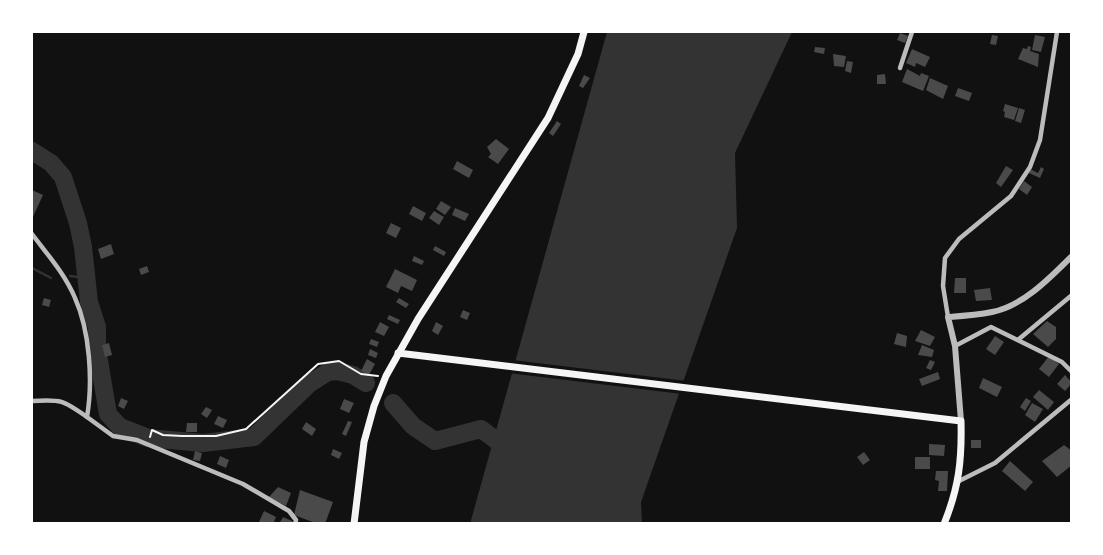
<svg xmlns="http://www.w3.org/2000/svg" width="1103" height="555" font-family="Barlow,sans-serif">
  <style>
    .water { fill: #333 }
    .pier { fill: #111 }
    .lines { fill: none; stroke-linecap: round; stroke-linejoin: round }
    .stream { stroke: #333; stroke-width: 2.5 }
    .river { stroke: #333; stroke-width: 18 }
    .building { fill: #4a4a4a }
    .path { stroke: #f5f5f5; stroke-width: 2 }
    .minor { stroke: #bcbcbc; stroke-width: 4.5 }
    .tertiary { stroke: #bcbcbc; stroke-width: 6 }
    .secondary { stroke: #f5f5f5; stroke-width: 7 }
    .primary { stroke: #f5f5f5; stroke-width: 7 }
  </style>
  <rect width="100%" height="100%" fill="#111"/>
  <polygon class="water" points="607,32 792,32 735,153 737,228 641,502 642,523 470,524"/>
  <polygon class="pier" points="512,360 687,381 682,394 508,373"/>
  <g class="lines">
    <g class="stream">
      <polyline points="32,268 51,278"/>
      <polyline points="70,276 86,278"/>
    </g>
    <g class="river">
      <polyline points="32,151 51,163 63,177 78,223 83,247 89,302 97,327 97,349 108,414 120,427 148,438 203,443 254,437 309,384 328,372 337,371 353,375 366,383"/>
      <polyline points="393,403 413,426 435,441 481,429 512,452"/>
    </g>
  </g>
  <g class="building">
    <polygon points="900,33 908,36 905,43 897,40"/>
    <polygon points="992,35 998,36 996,45 990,44"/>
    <polygon points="1035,35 1045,37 1041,52 1032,50"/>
    <polygon points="1028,46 1031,47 1030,51 1039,54 1038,67 1018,59 1023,48 1027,49"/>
    <polygon points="815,47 825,48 824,54 814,52"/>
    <polygon points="912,49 930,57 925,67 916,63 915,67 906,63"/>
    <polygon points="833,54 846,56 844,67 834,66"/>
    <polygon points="847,61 853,62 851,73 845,71"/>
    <polygon points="907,69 920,76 921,73 929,76 923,91 902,82"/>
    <polygon points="885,74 886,84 877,84 877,75"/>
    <polygon points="584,75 590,78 583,88 579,86"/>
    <polygon points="930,78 948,86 943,99 926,90"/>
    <polygon points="958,88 972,93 969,101 955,96"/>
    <polygon points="1005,104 1018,108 1014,120 1004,117 1005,112 1003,111"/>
    <polygon points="1019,108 1025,110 1021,123 1015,121"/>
    <polygon points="557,121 561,124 553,136 549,133"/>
    <polygon points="496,139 509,149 498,164 488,157 491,154 487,147"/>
    <polygon points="457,161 473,170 469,178 453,169"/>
    <polygon points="1006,166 1013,170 1001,187 996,183"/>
    <polygon points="1041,167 1044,169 1040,178 1029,173 1030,169 1038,173"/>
    <polygon points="1024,181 1032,187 1027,195 1019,189"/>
    <polygon points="32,190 43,195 32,219"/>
    <polygon points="441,201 451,207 445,215 436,209"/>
    <polygon points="413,206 426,213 422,221 409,214"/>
    <polygon points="455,208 469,214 465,221 452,215"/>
    <polygon points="434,211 444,217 439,225 429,218"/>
    <polygon points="391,223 401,228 396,238 386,233"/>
    <polygon points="111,244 114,254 101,259 98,249"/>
    <polygon points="435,246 446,252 444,256 433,250"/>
    <polygon points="414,256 424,261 422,265 412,261"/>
    <polygon points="147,266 149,272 141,275 139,269"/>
    <polygon points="395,269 417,280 412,291 401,286 398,293 386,287"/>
    <polygon points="955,278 966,278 966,293 954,293"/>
    <polygon points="990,288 992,300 976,301 974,290"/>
    <polygon points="44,298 51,300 49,307 42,305"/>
    <polygon points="399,298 409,304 406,308 396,302"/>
    <polygon points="463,310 470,313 467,320 460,317"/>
    <polygon points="389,315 400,320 398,324 387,319"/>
    <polygon points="1047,321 1056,327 1056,339 1048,347 1033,334"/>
    <polygon points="380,322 389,327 384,336 375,332"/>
    <polygon points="436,322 443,326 438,335 432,331"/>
    <polygon points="921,330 935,337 930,346 915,341"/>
    <polygon points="897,333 907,336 906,347 894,344"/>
    <polygon points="995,336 1004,342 995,355 986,349"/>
    <polygon points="371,339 379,342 377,347 369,344"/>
    <polygon points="109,343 112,355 105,357 102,345"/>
    <polygon points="922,345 934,350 932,357 918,355"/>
    <polygon points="370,349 378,353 376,358 368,355"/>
    <polygon points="1049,356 1059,364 1049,377 1039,369"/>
    <polygon points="367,359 375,364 369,375 361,371"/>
    <polygon points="930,360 935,362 931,370 926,368"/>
    <polygon points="938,372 940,379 922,386 919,379"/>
    <polygon points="1065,375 1072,383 1065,391 1057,384"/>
    <polygon points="983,378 1002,387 997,397 979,388"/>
    <polygon points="1039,390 1054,402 1048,410 1033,397"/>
    <polygon points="121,398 128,401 124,409 118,406"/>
    <polygon points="1026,398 1031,401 1025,411 1020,407"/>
    <polygon points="344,399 354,403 349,413 340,409"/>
    <polygon points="1032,403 1043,409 1035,422 1025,415"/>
    <polygon points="206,407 212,410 207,418 201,414"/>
    <polygon points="218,416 227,420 223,428 214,424"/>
    <polygon points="348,421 352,422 346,436 342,434"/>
    <polygon points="306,422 316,429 312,436 302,429"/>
    <polygon points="187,423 197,423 197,432 186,432"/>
    <rect x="971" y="440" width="10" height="8"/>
    <polygon points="929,444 945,445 944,456 929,455"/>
    <polygon points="1064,445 1072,451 1072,465 1057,477 1042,461"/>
    <polygon points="333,449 342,453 339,459 331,455"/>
    <polygon points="195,451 202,453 200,461 193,460"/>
    <polygon points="864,452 870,460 863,465 857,457"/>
    <polygon points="220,456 229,460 226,468 217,464"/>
    <rect x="915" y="457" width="15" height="12"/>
    <polygon points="1010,461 1033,482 1025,491 1002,471"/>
    <polygon points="936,471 948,471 947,491 938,491 939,481 935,480"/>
    <polygon points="278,487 291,493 286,506 269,497"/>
    <polygon points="300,490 333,502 325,524 318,524 294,515"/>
    <polygon points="264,511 276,517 273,524 259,522"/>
    <polygon points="283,517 292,521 292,524 279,524"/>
  </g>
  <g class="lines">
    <polyline class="path" points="150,437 152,430 163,435 182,436 216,436 246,429 318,364 339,361 361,374 378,376"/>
    <g class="minor">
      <polyline points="900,68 912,32"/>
      <path d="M 32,234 C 47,254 65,274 75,298 C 90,331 93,382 87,417 L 113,436 L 137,440 L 243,484 L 289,511 L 296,520 L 295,524"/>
      <polyline points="948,317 943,286 945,258 959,239 1011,196 1030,167 1040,140 1057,32"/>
      <polyline points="1019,339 1072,295"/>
      <polyline points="955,346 991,327 1062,362 1072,372"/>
      <path d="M 32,401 C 61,399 63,400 87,417"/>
      <polyline points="959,481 995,463 1072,399"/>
    </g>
    <path class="tertiary" d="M 961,421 L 955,346 L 948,317 C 962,316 977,315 992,312 C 1023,306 1050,278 1072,256"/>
    <path class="secondary" d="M 398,353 L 961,421 C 962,460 959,487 944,524"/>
    <polyline class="primary" points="354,524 364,442 374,406 386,376 418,319 548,118 578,54 584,32"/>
  </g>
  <rect width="1103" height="555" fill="none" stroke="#ffffff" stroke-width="66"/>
</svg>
